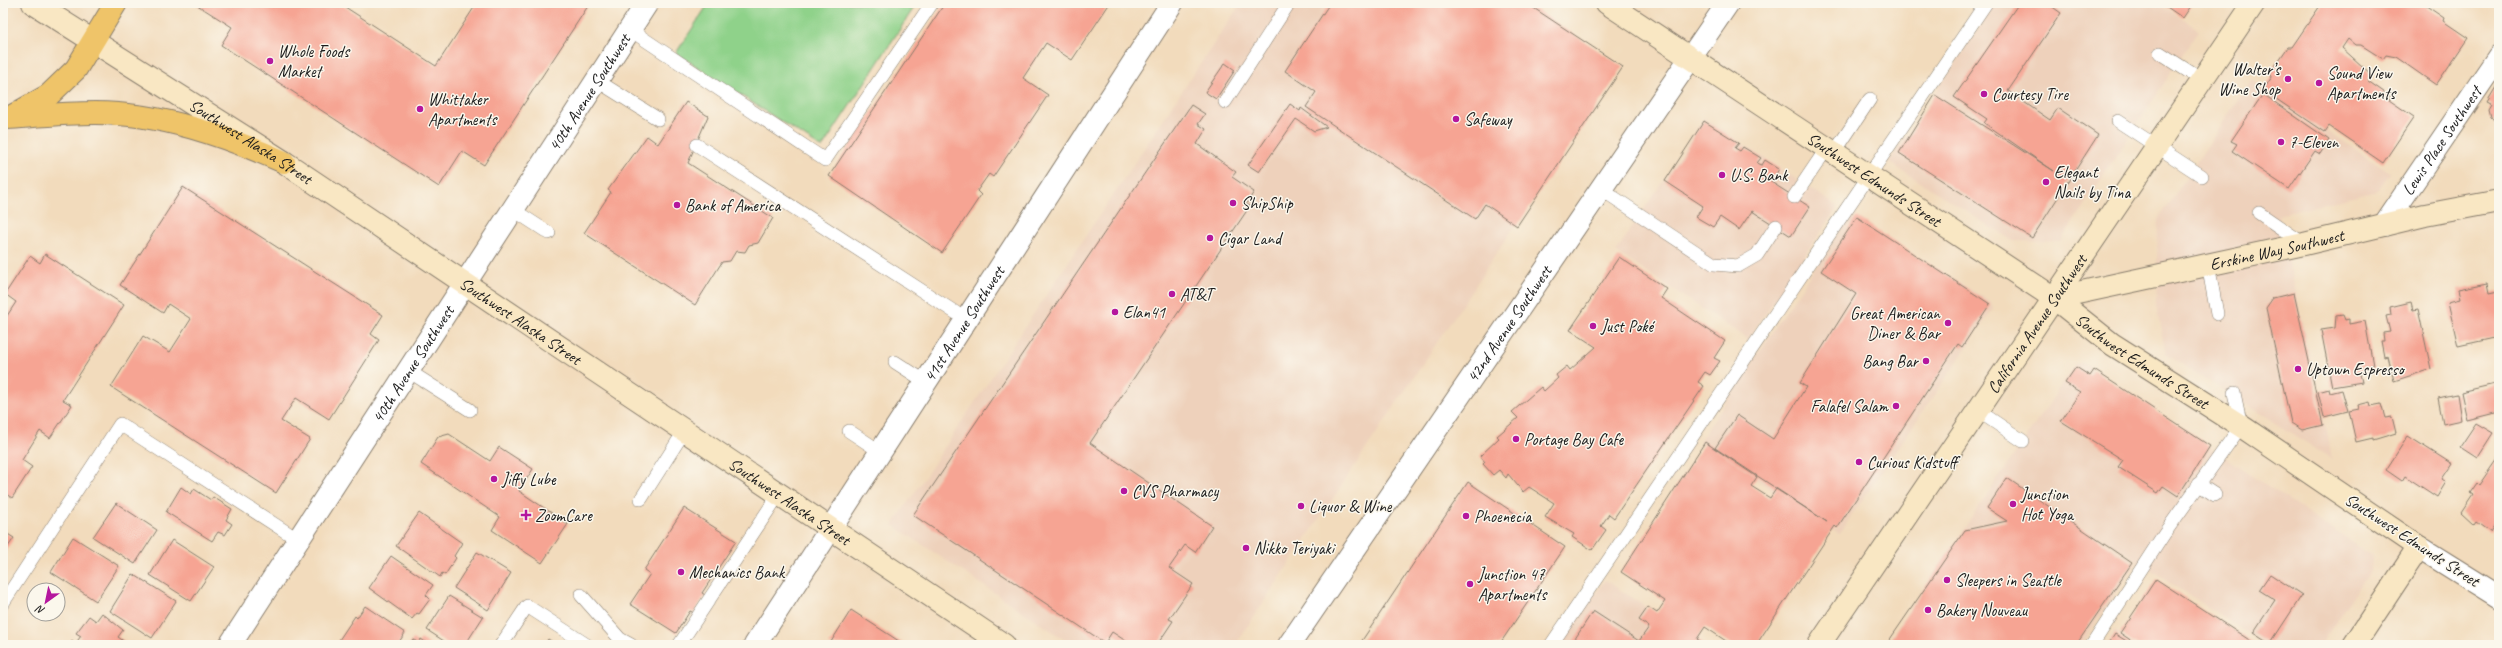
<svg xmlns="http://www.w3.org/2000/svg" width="2502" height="648" font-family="Caveat,sans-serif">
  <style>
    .built { fill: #eed1bb }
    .green { fill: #8fd28a; stroke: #567753 }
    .building { fill: #f6a493 }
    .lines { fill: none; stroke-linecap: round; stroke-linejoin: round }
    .lane-casing { stroke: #877c6c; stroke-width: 14 }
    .street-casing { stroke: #877c6c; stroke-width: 24 }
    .secondary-casing { stroke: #877c6c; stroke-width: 24 }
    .primary-casing { stroke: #877c6c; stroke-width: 24 }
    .lane { stroke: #fff; stroke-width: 13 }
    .street { stroke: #fff; stroke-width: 22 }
    .secondary { stroke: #f9e7c3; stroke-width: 22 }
    .primary { stroke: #efc469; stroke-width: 22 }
    .poi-dot { fill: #b5179e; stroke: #fbf7ec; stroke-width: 1.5 }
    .labels { text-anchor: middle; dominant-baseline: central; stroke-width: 3; stroke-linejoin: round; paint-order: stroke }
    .poi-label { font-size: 17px; fill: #1c1c1c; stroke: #fbf7ec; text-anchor: start }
    .street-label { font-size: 17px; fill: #1c1c1c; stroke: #fbf7ec }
  </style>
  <rect width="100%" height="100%" fill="#fbf7ec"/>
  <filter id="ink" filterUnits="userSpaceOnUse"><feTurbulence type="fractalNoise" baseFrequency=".025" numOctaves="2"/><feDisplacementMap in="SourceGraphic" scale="8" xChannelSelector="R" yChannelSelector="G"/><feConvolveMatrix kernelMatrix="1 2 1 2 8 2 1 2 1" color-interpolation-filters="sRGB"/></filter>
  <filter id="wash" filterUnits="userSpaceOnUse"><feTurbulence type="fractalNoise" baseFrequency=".012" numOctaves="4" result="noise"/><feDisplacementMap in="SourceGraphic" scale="16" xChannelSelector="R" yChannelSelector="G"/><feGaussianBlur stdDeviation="0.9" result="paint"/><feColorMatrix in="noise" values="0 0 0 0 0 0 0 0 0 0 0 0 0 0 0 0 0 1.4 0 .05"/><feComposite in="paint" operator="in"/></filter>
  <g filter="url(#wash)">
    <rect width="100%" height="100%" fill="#f2dbbc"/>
    <g class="built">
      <polygon points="1241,3 1525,3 1621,67 1235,645 1073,645 893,525"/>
      <polygon points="1996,3 2158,3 2199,30 2060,242 2013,241 1889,162"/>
      <polygon points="2252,79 2390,173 2377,191 2279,215 2332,459 2166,354 2156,306 2158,220"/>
      <polygon points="1704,118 1838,207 1748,339 1616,252"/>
      <polygon points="1850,215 1991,302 1993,309 1839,534 1699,442"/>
      <polygon points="2083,362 2372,556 2371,571 2320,645 2266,645 2030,491 2137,562 2082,645 1885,645 2076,364"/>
      <polygon points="1605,580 1703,645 1561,645"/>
      <polygon points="2115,631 2136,645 2106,645"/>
    </g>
    <polygon class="green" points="709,3 917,3 822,148 676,53"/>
    <g id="blocks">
      <g class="building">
        <polygon points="194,3 339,3 436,66 477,3 590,3 484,165 462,151 439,187 221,45 232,27"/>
        <polygon points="945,3 1110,3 1072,60 1046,43 1023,78 1048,95 993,177 989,174 977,191 981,195 942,253 829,176"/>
        <polygon points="1330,3 1526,3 1623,67 1517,226 1485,204 1475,219 1306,107 1316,92 1285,71"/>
        <polygon points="2019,3 2047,3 2061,13 2008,91 2050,120 2058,108 2098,135 2032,238 1899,153 1935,95 2054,171 1984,123 1987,119 1954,97"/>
        <polygon points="2161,3 2193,3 2183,18"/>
        <polygon points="2322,3 2422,3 2444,18 2443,21 2468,38 2436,85 2396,57 2386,55 2383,59 2361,45 2355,45 2348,39 2342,48 2372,75 2368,81 2391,97 2389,100 2414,117 2383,163 2329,126 2325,132 2263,90 2272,77 2270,73 2288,47 2292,47"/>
        <polygon points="1225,63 1235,70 1216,99 1205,92"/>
        <polygon points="2496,87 2499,89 2499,121 2496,121 2490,117 2488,109 2491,104 2487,102"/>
        <polygon points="2263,94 2329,140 2320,154 2315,151 2289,189 2232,151 2237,144 2231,141"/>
        <polygon points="686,102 708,116 688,163 773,218 758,243 749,245 745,252 736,251 730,261 722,262 695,305 584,233 611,192 608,190 647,136 658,144"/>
        <polygon points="1290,104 1300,111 1301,108 1327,127 1314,131 1296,119 1259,172 1248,165"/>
        <polygon points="1191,105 1205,114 1198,124 1206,129 1197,144 1236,172 1232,177 1254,192 1246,204 1250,206 1090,443 1212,526 1195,552 1185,545 1169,568 1193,584 1169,619 1173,621 1157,645 1132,645 1112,632 1105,643 913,515"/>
        <polygon points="1704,121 1739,143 1735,148 1740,151 1743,147 1761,158 1757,163 1762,165 1765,160 1779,169 1771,182 1810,207 1791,236 1752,211 1739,230 1720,217 1713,227 1696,217 1703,206 1665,181"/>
        <polygon points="183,187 383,315 371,334 379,340 329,419 296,398 281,421 310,439 276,493 111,387 143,336 170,352 191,319 168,304 163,313 120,285"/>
        <polygon points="1857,217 1990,304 1962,347 1958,344 1837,528 1835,526 1756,645 1732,645 1705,627 1697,639 1706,645 1571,645 1593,611 1639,641 1649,627 1639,620 1648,607 1657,613 1665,601 1621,572 1705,442 1757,477 1751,486 1770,498 1776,489 1827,522 1715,448 1737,415 1773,439 1806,387 1800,383 1856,294 1821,271"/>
        <polygon points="45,254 124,305 63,400 72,405 50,438 40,431 22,460 32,467 12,498 3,492 3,322 16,302 5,294 30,256 40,263"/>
        <polygon points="1619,257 1667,289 1661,298 1725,341 1714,358 1720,361 1710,375 1705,372 1698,382 1704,386 1614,518 1609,514 1601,526 1606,530 1592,550 1572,537 1574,534 1545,517 1554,503 1529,487 1523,492 1508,474 1506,478 1499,470 1493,475 1483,464 1485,462 1480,456 1499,438 1497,436 1518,418 1512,412 1541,387 1544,391 1558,378 1556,375 1567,366 1570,370 1596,347 1570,330"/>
        <polygon points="2488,283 2490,293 2499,291 2499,337 2458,346 2448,303 2460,300 2458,289"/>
        <polygon points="2294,293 2323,425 2302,430 2291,423 2266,308 2273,298"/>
        <polygon points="2411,302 2413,310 2418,309 2431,369 2394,381 2388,356 2384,357 2381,341 2384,341 2383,333 2390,332 2386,316 2391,315 2390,307"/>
        <polygon points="2343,315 2345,320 2349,319 2349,324 2365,321 2374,371 2360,374 2362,382 2332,387 2321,330 2335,328 2336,316"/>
        <polygon points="2076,367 2090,376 2094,370 2210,446 2178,496 2163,486 2158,493 2118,467 2123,460 2061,421 2080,392 2065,383"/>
        <polygon points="2499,383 2499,412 2467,420 2461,392"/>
        <polygon points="2329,389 2330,393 2342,390 2348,411 2324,417 2318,392"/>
        <polygon points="2457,394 2461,420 2443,424 2438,398"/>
        <polygon points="2370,402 2371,406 2381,404 2385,418 2392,417 2396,433 2373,440 2373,438 2356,442 2349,411 2359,409 2358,405"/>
        <polygon points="2476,423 2493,433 2477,458 2460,447"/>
        <polygon points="449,434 490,461 499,447 533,469 519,491 568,524 542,563 492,530 500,517 421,464 438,437"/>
        <polygon points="2408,436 2452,464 2442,479 2446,482 2437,497 2405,476 2402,481 2386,470"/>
        <polygon points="2499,456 2499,518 2490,532 2476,522 2474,525 2461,513 2473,495 2470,493 2477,483 2479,485"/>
        <polygon points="2007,478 2132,563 2076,645 1886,645 1965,530 2007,521 1987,508"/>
        <polygon points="1468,482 1565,547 1499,645 1359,645"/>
        <polygon points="181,487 191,494 194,489 211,500 213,497 232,509 226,520 232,524 225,535 218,532 212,541 166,512"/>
        <polygon points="116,503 157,530 135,564 93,537"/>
        <polygon points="684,508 736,541 702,593 705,595 694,613 690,611 676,633 630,604 650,574 644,570"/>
        <polygon points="419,513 462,543 454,556 456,558 445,575 442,573 440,577 396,546"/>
        <polygon points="3,531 14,538 3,554"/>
        <polygon points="73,537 119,566 96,601 51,572"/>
        <polygon points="172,540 214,567 191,601 150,575"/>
        <polygon points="477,552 511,573 488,610 454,588"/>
        <polygon points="391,556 433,585 426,595 430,599 419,614 417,613 412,619 369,588"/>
        <polygon points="133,574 176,601 152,638 110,611"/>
        <polygon points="2270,574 2302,595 2270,644 2253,633 2275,600 2259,590"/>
        <polygon points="2156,579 2257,645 2138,645 2120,633"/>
        <polygon points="449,596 483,617 465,645 450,645 427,630"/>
        <polygon points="365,606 405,633 397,645 340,645 337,643 355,616 357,618"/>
        <polygon points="851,610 905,645 829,645"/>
        <polygon points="102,613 123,630 118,637 129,645 69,645 72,641 75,644 81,636 76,633 89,616 96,621"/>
        <polygon points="2115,634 2133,645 2108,645"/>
        <polygon points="413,639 418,643 421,639 430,645 409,645"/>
        <polygon points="548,639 557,645 544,645"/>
      </g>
    </g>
  </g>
  <g filter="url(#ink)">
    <use href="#blocks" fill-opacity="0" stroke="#877c6c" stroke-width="1"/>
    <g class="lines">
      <g class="lane-casing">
        <g id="lane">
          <polyline points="629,29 825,160 932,3"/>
          <polyline points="2160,53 2202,80"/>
          <polyline points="596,80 658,119"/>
          <polyline points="1225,102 1289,3"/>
          <polyline points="2118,121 2202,176"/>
          <polyline points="697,145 967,320"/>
          <polyline points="1834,153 1870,99"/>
          <polyline points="1601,189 1714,264 1738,266 1757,255 1776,226"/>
          <polyline points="1794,197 1827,148"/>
          <polyline points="512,209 549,233"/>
          <polyline points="2259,213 2304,244"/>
          <polyline points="2208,264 2217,314"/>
          <polyline points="895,362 926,382"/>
          <polyline points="407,370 470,410"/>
          <polyline points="1977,410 2023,441"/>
          <polyline points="849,431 881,452"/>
          <polyline points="2198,484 2215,495"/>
          <polyline points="641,499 685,430"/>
          <polyline points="581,595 620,639 631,645"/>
          <polyline points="3,603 120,424 297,539"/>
          <polyline points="501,645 527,606 587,645"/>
          <polyline points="679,645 779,494"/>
          <polyline points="1551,645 1986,3"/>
          <polyline points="2092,645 2164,534 2241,426 2234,393"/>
        </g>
      </g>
      <g class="street-casing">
        <g id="street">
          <path id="s1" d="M 2384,225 L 2499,56"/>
          <polyline points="2419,547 2499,597"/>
          <path id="s2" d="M 230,645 L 647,3"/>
          <path id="s3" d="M 755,645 L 1172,3"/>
          <path id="s4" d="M 1289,645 L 1728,3"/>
        </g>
      </g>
      <g class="secondary-casing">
        <g id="secondary">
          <path id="s5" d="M 33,3 L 284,162 L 1004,645"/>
          <path id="s6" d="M 1607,3 L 2054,298 L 2112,344 L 2241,426 L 2419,547 L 2354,645"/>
          <path id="s7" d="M 2054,298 L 2304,244 L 2425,215 L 2499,201"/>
          <path id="s8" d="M 1819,645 L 2254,3"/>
        </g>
      </g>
      <g class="primary-casing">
        <g id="primary">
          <polyline points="14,115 49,95 76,69 116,3"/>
          <path d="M 7,118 C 36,116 66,113 95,113 C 161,113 225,136 284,162"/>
        </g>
      </g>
      <use href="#lane" class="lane"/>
      <use href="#street" class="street"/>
      <use href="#secondary" class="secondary"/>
      <use href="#primary" class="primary"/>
    </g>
  </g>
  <g class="poi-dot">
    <circle cx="270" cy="61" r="4"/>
    <circle cx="2288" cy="79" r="4"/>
    <circle cx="2319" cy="83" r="4"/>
    <circle cx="1984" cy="94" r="4"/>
    <circle cx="420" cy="109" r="4"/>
    <circle cx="1456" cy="119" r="4"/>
    <circle cx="2281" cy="142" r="4"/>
    <circle cx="1722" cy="175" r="4"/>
    <circle cx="2046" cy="182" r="4"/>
    <circle cx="1233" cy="203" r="4"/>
    <circle cx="677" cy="205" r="4"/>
    <circle cx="1210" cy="238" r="4"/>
    <circle cx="1172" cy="294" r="4"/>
    <circle cx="1115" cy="312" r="4"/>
    <circle cx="1948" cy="323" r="4"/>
    <circle cx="1593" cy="326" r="4"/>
    <circle cx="1926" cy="361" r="4"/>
    <circle cx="2298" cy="369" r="4"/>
    <circle cx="1896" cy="406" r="4"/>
    <circle cx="1516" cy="439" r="4"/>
    <circle cx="1859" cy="462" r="4"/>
    <circle cx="494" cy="479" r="4"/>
    <circle cx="1124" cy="491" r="4"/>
    <circle cx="2013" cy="504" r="4"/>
    <circle cx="1301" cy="506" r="4"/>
    <path d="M524 509h4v4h4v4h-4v4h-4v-4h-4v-4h4z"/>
    <circle cx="1466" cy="516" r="4"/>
    <circle cx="1246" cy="548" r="4"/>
    <circle cx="681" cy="572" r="4"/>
    <circle cx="1947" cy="580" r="4"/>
    <circle cx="1470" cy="584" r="4"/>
    <circle cx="1928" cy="610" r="4"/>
  </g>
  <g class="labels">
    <g class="poi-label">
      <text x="278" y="51">Whole Foods<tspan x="278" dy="20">Market</tspan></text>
      <text x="2280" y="69" text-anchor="end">Walter’s<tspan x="2280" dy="20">Wine Shop</tspan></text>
      <text x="2327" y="73">Sound View<tspan x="2327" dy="20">Apartments</tspan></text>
      <text x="1992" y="94">Courtesy Tire</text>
      <text x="428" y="99">Whittaker<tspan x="428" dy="20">Apartments</tspan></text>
      <text x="1464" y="119">Safeway</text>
      <text x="2289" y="142">7-Eleven</text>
      <text x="2054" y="172">Elegant<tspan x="2054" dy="20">Nails by Tina</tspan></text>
      <text x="1730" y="175">U.S. Bank</text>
      <text x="1241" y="203">ShipShip</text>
      <text x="685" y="205">Bank of America</text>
      <text x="1218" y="238">Cigar Land</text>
      <text x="1180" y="294">AT&amp;T</text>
      <text x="1123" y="312">Elan41</text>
      <text x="1940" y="313" text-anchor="end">Great American<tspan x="1940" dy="20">Diner &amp; Bar</tspan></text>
      <text x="1601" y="326">Just Poké</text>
      <text x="1918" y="361" text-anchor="end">Bang Bar</text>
      <text x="2306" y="369">Uptown Espresso</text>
      <text x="1888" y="406" text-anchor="end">Falafel Salam</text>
      <text x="1524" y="439">Portage Bay Cafe</text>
      <text x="1867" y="462">Curious Kidstuff</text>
      <text x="502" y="479">Jiffy Lube</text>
      <text x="1132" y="491">CVS Pharmacy</text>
      <text x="2021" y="494">Junction<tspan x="2021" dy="20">Hot Yoga</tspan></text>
      <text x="1309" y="506">Liquor &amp; Wine</text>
      <text x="535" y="515">ZoomCare</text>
      <text x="1474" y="516">Phoenecia</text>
      <text x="1254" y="548">Nikko Teriyaki</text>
      <text x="689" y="572">Mechanics Bank</text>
      <text x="1478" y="574">Junction 47<tspan x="1478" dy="20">Apartments</tspan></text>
      <text x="1955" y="580">Sleepers in Seattle</text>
      <text x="1936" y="610">Bakery Nouveau</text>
    </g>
    <g class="street-label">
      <text stroke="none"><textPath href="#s2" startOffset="659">40th Avenue Southwest</textPath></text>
      <text stroke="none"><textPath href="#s1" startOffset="102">Lewis Place Southwest</textPath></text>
      <text stroke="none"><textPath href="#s5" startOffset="258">Southwest Alaska Street</textPath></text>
      <text stroke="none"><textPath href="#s6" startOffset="320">Southwest Edmunds Street</textPath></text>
      <text stroke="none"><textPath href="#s7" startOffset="228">Erskine Way Southwest</textPath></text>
      <text stroke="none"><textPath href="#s5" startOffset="582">Southwest Alaska Street</textPath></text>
      <text stroke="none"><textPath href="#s3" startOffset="383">41st Avenue Southwest</textPath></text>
      <text stroke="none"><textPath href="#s4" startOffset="389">42nd Avenue Southwest</textPath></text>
      <text stroke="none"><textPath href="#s8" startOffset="388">California Avenue Southwest</textPath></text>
      <text stroke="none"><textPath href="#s6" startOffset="644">Southwest Edmunds Street</textPath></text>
      <text stroke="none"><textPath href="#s2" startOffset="335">40th Avenue Southwest</textPath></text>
      <text stroke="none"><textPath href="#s5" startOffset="906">Southwest Alaska Street</textPath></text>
      <text transform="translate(2412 540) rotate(33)">Southwest Edmunds Street</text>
    </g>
  </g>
  <rect width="2502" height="648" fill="none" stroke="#fbf7ec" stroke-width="16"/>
  <g transform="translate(46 602) rotate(213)"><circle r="19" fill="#fbf7ec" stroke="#a29f99"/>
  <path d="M0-3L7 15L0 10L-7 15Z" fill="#b5179e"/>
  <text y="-6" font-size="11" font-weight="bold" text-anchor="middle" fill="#1c1c1c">N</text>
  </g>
</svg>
